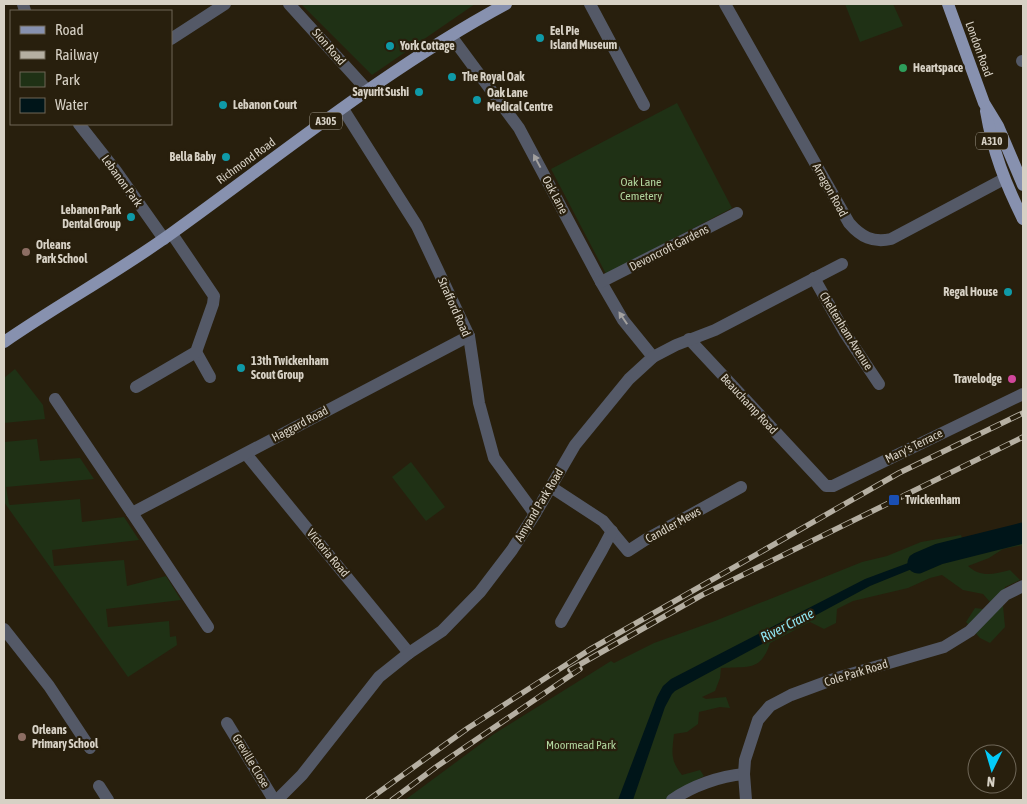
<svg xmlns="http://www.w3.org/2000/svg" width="1027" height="804" font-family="'Asap Condensed',sans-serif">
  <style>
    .green { fill: #1f3115 }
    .water { fill: #001519 }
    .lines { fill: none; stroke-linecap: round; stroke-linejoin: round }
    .river { stroke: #001519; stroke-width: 21 }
    .minor { stroke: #545967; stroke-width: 12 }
    .major { stroke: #8791af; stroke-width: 12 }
    .rail-casing { stroke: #b5afa2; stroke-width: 5.5 }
    .rail { stroke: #281f0d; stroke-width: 4; stroke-dasharray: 11; stroke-linecap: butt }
    .oneway { fill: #a3a19f }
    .culture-dot { fill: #0f9aa8; stroke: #281f0d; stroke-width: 2 }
    .leisure-dot { fill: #2e9e5b; stroke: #281f0d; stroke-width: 2 }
    .education-dot { fill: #8d6e63; stroke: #281f0d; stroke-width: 2 }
    .hotel-dot { fill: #d1479c; stroke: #281f0d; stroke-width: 2 }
    .transit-dot { fill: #1a4fb4; stroke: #281f0d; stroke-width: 2 }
    .labels { text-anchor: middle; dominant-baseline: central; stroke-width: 4.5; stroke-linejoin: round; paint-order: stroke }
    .shield { fill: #281f0d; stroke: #a29c8e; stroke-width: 1 }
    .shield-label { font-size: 11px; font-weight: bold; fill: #d7d1c5 }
    .poi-label { font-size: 12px; font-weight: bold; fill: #d7d1c5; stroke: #281f0d; text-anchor: start }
    .street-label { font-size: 12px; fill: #d7d1c5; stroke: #281f0d }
    .park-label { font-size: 12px; fill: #b1d59e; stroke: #281f0d }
    .water-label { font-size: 14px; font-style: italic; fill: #8fe4f1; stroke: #281f0d }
  </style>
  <rect width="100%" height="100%" fill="#281f0d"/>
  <g class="green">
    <polygon points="301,4 475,4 372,75"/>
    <polygon points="845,4 893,4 903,26 860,42"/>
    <polygon points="677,103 732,208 606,274 551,169"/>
    <polygon points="15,369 43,405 45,419 4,423 4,378"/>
    <polygon points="37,439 40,461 80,458 94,479 6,487 9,504 10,505 80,499 82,522 124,517 139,540 52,550 54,566 124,560 127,586 166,576 181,600 106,609 108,627 169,621 170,637 176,636 177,645 128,677 4,502 4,442"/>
    <polygon points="411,462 445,507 426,521 392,477"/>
    <path d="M 1023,528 L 1023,545 L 1003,549 L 989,558 L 968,566 C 981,578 994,574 1010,570 L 1020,580 L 1005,587 L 1002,595 L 1005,627 L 990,643 L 980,638 L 966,622 L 975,608 L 983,609 L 990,602 L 983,594 L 963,590 L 942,575 L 930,578 L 908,588 L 853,601 L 837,609 L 836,623 L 824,629 L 810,622 L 770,643 C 761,672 747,666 721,668 L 720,678 L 715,691 L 702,697 L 706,699 L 726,697 L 730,708 L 720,707 L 699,712 L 698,724 L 687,732 L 674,734 C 672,753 670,760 682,775 L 700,770 L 704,776 L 687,785 L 668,800 L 405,800 L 494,734 L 611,661 L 614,663 L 654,643 L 715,621 L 862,562 L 887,556 L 921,542 L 961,535 L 962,538 Z"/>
  </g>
  <polygon class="water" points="943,550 944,556 870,586 675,691 672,694 665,707 633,800 618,800 657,697 663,686 671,679 865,579"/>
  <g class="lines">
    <polyline class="river" points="918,563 939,554 1023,533"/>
    <g class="minor">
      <polyline points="23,4 25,11"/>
      <polyline points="289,4 368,91"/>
      <polyline points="590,4 644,105"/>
      <path d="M 725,4 L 849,223 C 861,237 873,243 891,239 L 1004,179"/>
      <polyline points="451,36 519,128 601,282 623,320 653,357"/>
      <polyline points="171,39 225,4"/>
      <polyline points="1022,61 1023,61"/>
      <polyline points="343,109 417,226 469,336 479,403 494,458 535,514"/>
      <polyline points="79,124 116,171 164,239"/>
      <polyline points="814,278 845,333 879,384"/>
      <polyline points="601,282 737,213"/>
      <polyline points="689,339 826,486 833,486 1023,394"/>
      <polyline points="196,352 210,377"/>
      <polyline points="136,387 196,352 213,304 214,296 172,234"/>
      <polyline points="55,399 132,513"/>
      <polyline points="246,454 409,653"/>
      <polyline points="551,487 603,521 628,551 645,540 741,487"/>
      <polyline points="561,622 602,550 612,531"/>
      <polyline points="208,627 132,513 469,336"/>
      <polyline points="4,629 49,686 90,748"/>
      <polyline points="227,723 274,800"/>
      <polyline points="99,786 108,800"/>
      <polyline points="277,800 302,775 379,677 409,653 442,631 480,592 512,550 535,514 575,445 629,379 653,357 676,345 715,330 842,264"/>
      <path d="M 672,800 C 692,786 720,776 744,774"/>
      <polyline points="746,800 744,774 745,760 758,720 770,706 791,695 837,678 944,647 970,631 1005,595 1023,586"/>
    </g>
    <g class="major">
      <polyline points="948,4 984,103 998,126 1023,185"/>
      <path d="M 986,111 C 993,152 1005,183 1023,219"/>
      <path d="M 4,342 C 59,304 118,272 172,233 C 282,154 387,68 506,4"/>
    </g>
    <g class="rail-casing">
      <g id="rail">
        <polyline points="570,670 702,595 1023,437"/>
        <polyline points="368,800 468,728 589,650 899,473 1023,413"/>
        <polyline points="392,800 436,767 580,669"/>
      </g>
    </g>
    <use href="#rail" class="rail"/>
  </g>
  <defs><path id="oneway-solid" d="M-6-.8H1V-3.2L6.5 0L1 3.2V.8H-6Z" transform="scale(1.25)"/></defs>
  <g class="oneway">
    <use href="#oneway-solid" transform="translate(537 161) rotate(-118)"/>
    <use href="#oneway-solid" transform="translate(623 318) rotate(-124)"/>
  </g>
  <g class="culture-dot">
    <circle cx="540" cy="38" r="5"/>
    <circle cx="390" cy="46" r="5"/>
    <circle cx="452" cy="77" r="5"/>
    <circle cx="419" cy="92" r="5"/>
    <circle cx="477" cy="100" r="5"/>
    <circle cx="223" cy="105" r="5"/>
    <circle cx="226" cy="157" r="5"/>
    <circle cx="131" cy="217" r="5"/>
    <circle cx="1008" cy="292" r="5"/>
    <circle cx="241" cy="368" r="5"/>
  </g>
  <circle class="leisure-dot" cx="903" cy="68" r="5"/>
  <g class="education-dot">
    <circle cx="26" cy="252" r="5"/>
    <circle cx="22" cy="737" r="5"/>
  </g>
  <circle class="hotel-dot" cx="1012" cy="379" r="5"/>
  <rect class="transit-dot" x="888" y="494" width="12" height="12" rx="2.5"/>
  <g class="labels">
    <g class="shield">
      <rect x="310" y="112.5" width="32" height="17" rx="4"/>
      <rect x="976" y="132.5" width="32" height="17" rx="4"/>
    </g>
    <g class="shield-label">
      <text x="326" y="121">A305</text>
      <text x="992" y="141">A310</text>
    </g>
    <g class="poi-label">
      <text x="550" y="31">Eel Pie<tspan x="550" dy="14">Island Museum</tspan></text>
      <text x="400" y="46">York Cottage</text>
      <text x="913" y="68">Heartspace</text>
      <text x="462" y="77">The Royal Oak</text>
      <text x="409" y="92" text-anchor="end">Sayurit Sushi</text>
      <text x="487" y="93">Oak Lane<tspan x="487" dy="14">Medical Centre</tspan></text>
      <text x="233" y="105">Lebanon Court</text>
      <text x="216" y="157" text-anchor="end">Bella Baby</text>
      <text x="121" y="210" text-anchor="end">Lebanon Park<tspan x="121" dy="14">Dental Group</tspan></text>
      <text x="36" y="245">Orleans<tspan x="36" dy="14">Park School</tspan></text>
      <text x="998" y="292" text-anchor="end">Regal House</text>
      <text x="251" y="361">13th Twickenham<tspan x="251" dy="14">Scout Group</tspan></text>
      <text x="1002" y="379" text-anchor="end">Travelodge</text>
      <text x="905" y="500">Twickenham</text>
      <text x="32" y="730">Orleans<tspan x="32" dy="14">Primary School</tspan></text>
    </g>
    <g class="street-label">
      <text transform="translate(329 47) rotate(49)">Sion Road</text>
      <text transform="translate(979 49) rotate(70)">London Road</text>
      <text transform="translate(246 161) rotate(-36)">Richmond Road</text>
      <text transform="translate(122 181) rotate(54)">Lebanon Park</text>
      <text transform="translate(830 190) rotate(61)">Arragon Road</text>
      <text transform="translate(555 195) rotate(62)">Oak Lane</text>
      <text transform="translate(669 248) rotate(-27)">Devoncroft Gardens</text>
      <text transform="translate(454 307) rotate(66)">Strafford Road</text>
      <text transform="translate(846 331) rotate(58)">Cheltenham Avenue</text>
      <text transform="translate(749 404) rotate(47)">Beauchamp Road</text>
      <text transform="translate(300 424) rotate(-28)">Haggard Road</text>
      <text transform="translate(914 446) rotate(-26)">Mary's Terrace</text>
      <text transform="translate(539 505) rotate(-59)">Amyand Park Road</text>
      <text transform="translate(673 525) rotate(-29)">Candler Mews</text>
      <text transform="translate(328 553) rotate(50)">Victoria Road</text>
      <text transform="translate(856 673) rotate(-17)">Cole Park Road</text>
      <text transform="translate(251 761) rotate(59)">Greville Close</text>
    </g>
    <g class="park-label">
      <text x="641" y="182">Oak Lane<tspan x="641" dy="14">Cemetery</tspan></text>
      <text x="581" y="745">Moormead Park</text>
    </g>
    <g class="water-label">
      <text transform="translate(787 625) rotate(-27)">River Crane</text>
    </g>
  </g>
  <rect width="1027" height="804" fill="none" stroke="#d7d1c5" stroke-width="10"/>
  <rect x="10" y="10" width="162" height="115" fill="#281f0d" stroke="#6e6657"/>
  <rect x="20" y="26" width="25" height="8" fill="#8791af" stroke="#6e6657"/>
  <text x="55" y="35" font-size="15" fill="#d7d1c5">Road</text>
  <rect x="20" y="51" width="25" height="8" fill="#b5afa2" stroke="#6e6657"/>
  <text x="55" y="60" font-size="15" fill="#d7d1c5">Railway</text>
  <rect x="20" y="72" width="25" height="15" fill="#1f3115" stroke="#6e6657"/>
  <text x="55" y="85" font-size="15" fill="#d7d1c5">Park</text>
  <rect x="20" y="98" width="25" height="15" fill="#001519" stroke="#6e6657"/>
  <text x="55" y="110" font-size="15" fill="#d7d1c5">Water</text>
  <g transform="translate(992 769) rotate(185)"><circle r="24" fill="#281f0d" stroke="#6e6657"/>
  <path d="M0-4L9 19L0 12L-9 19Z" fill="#04cbf9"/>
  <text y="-8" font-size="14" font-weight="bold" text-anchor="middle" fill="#d7d1c5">N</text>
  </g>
</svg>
